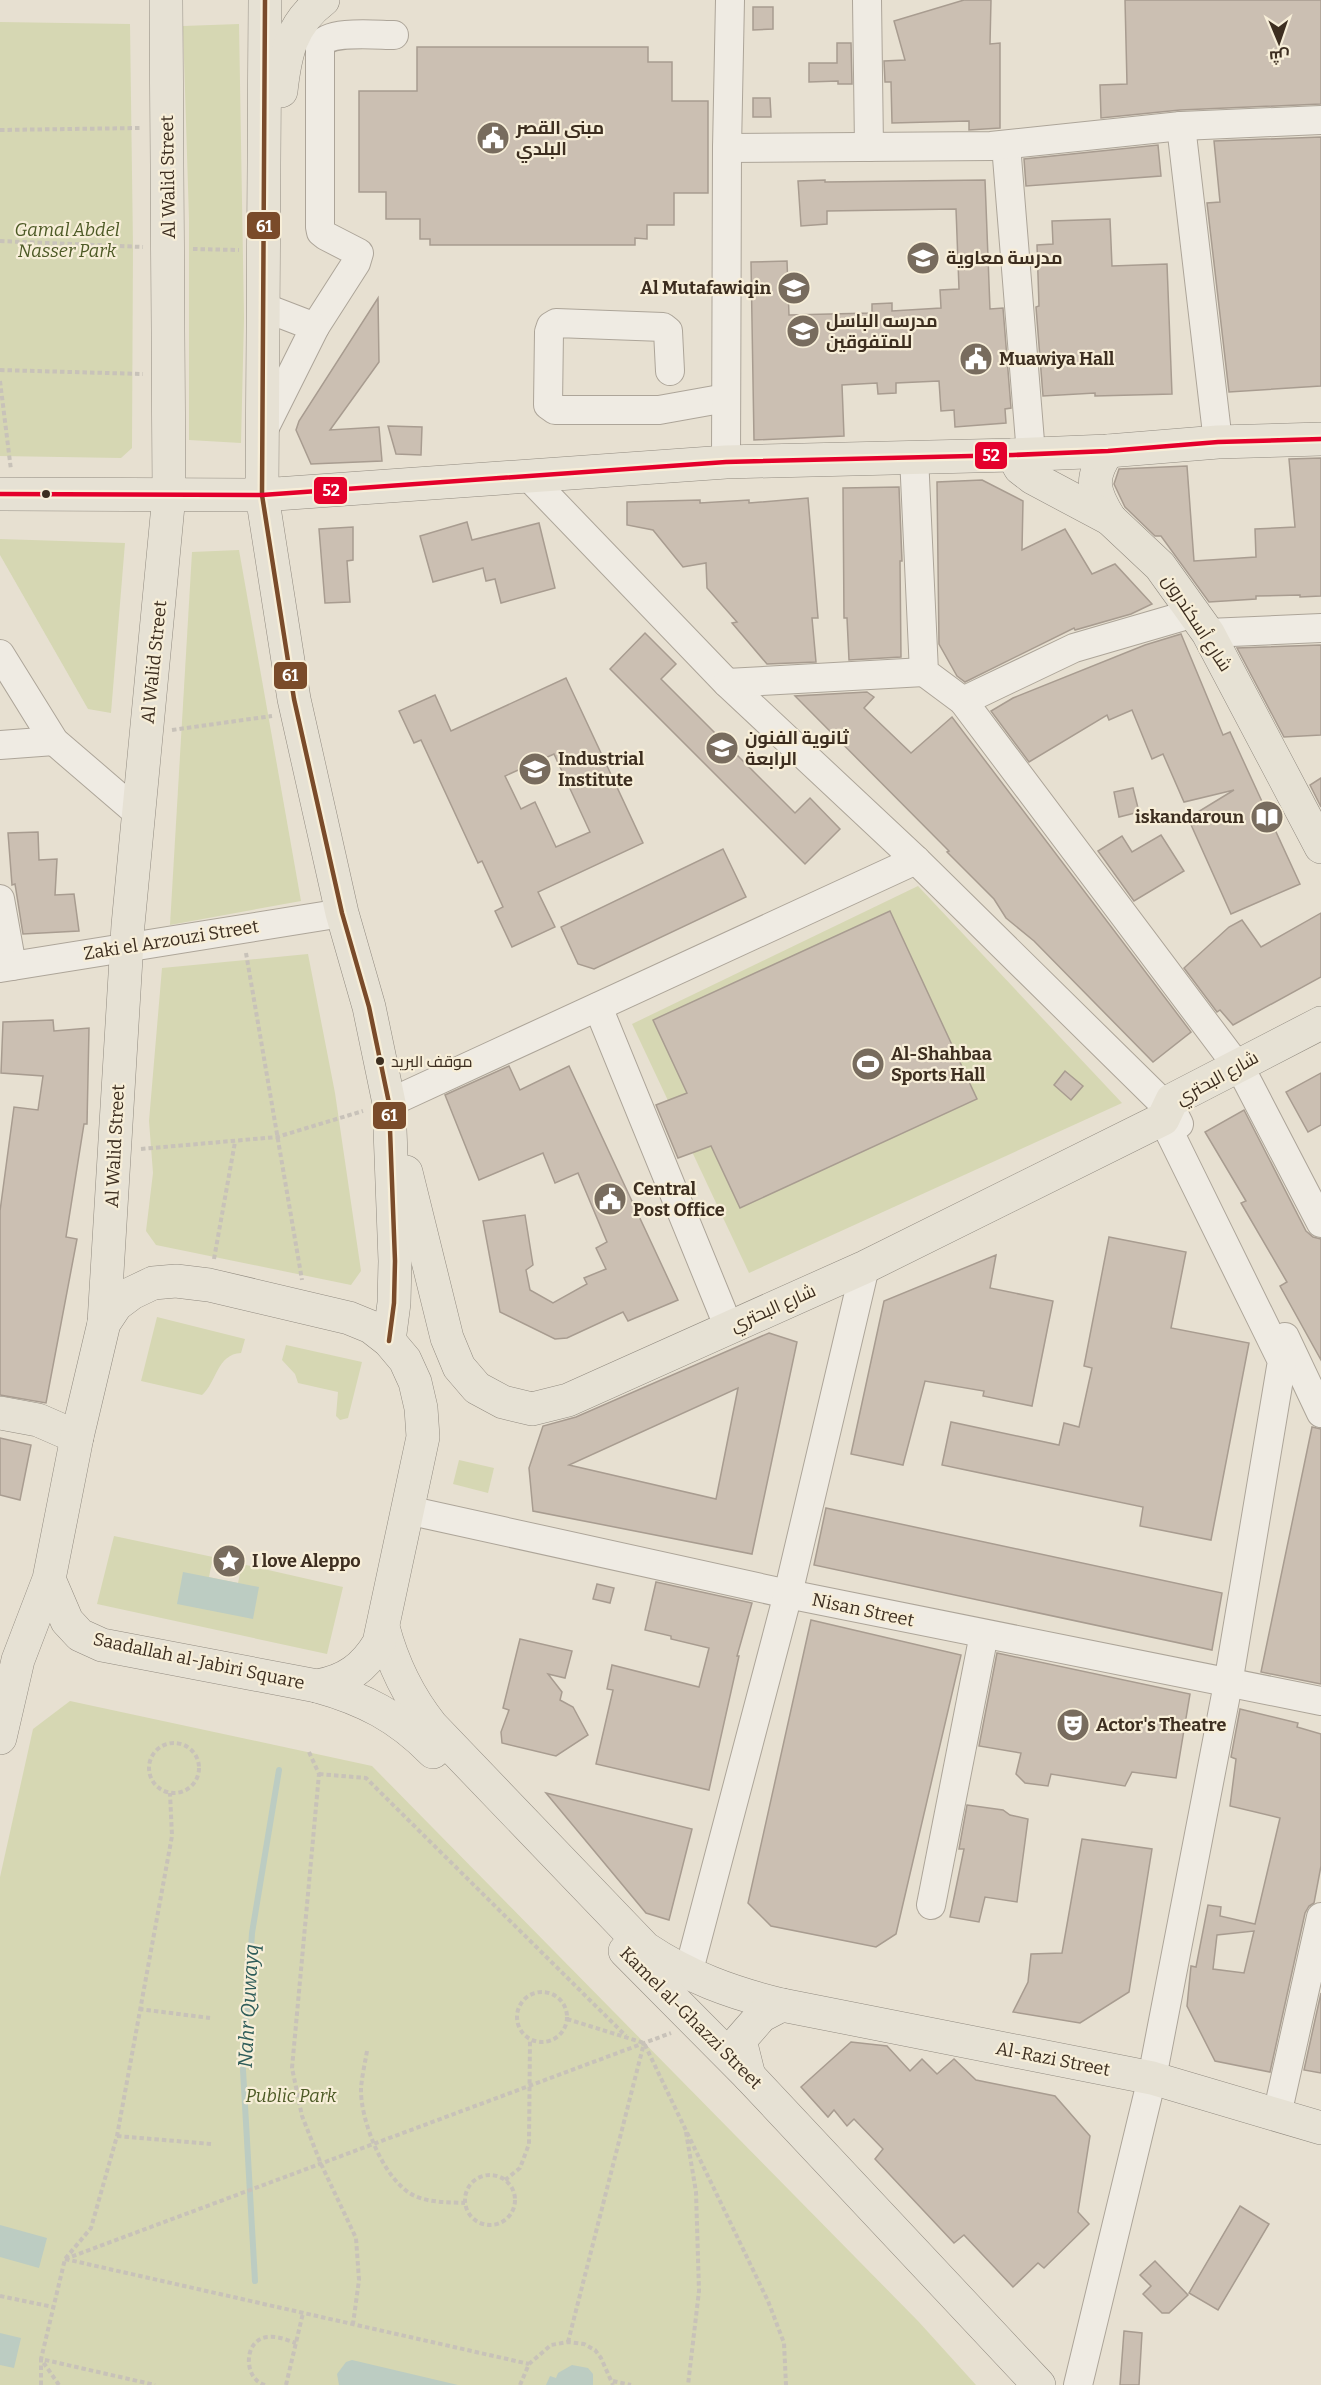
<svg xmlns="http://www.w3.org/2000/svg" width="1321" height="2385" font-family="Bitter,Cairo,serif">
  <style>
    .green { fill: #d6d7b3 }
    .water { fill: #bcccc2 }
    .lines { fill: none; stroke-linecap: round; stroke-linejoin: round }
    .stream { stroke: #bcccc2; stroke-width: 6 }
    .building { fill: #cbbfb2; stroke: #a89c90; stroke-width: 1.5; fill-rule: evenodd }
    .minor-casing { stroke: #ada599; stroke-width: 30 }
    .major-casing { stroke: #928b80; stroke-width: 34 }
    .path { stroke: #c8c2b9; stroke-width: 4; stroke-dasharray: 4.5 3; stroke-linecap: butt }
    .minor { stroke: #efebe3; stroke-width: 28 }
    .major { stroke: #e6e1d4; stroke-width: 33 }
    .bus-1-casing { stroke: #f7eed8; stroke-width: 9 }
    .bus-2-casing { stroke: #f7eed8; stroke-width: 9 }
    .bus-1 { stroke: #7a4b2a; stroke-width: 4.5 }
    .bus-2 { stroke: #e4002b; stroke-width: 4.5 }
    .bus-dot { fill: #3d2e20; stroke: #f7eed8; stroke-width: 2 }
    .labels { text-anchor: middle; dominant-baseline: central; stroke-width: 4.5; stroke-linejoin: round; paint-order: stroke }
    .bus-label { font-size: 16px; fill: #3d2e20; stroke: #f7eed8; text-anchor: start }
    .poi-label { font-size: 18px; font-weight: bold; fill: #3d2e20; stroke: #f7eed8; text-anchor: start }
    .street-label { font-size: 18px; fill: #3d2e20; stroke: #f7eed8 }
    .park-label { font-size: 18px; font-style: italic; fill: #4d5a26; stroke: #f7eed8 }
    .water-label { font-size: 20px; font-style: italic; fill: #2f5d5a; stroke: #f7eed8 }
    .line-badge { stroke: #f7eed8; stroke-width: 2 }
    .badge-label { font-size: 16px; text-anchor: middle; font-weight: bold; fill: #fff }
  </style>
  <rect width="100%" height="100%" fill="#e7e0d1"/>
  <g class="green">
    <polygon points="0,22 130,24 133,247 132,448 121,458 0,456"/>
    <polygon points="239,24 244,318 241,443 189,440 189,219 183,26"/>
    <polygon points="0,539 125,543 111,713 88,709 0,555"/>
    <polygon points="239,550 301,901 170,925 192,552"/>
    <polygon points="918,886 1122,1103 749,1273 632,1024"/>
    <polygon points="308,954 335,1093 361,1271 351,1285 156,1245 146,1231 153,1173 149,1121 162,968"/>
    <path d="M 157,1317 L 245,1339 L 241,1353 C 217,1354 217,1382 202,1395 L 141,1381 Z"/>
    <polygon points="286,1345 362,1362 348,1418 340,1420 336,1416 338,1392 298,1383 295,1374 282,1360"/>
    <polygon points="459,1460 494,1468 488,1493 453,1484"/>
    <polygon points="114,1536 213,1557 209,1577 238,1583 242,1564 343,1587 327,1654 97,1604"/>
    <polygon points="70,1701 372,1766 918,2321 976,2385 0,2385 0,1877 33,1729"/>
  </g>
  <g class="water">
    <polygon points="183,1572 259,1587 253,1619 177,1604"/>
    <polygon points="0,2225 47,2238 39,2268 0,2257"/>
    <polygon points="0,2333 21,2338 14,2368 0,2365"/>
    <polygon points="352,2360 458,2385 339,2385 337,2374 346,2362"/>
    <polygon points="572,2365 588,2368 593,2374 593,2385 546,2385 550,2376 556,2378 558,2373"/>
  </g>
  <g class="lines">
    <polyline class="stream" points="255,2281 243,2070 252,1933 279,1770"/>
  </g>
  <g class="building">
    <polygon points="964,0 991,0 990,44 1000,43 1000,128 969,130 969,121 892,123 891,82 885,82 884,61 905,60 894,21"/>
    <polygon points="1125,0 1321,0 1321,104 1180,110 1101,118 1100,85 1127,84"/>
    <polygon points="753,7 773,7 773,29 753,30"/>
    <polygon points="837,43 851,43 852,84 838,84 838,81 809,82 809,63 837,63"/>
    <polygon points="417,47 648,47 648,62 672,62 672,101 708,101 708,193 674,193 674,225 647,225 647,239 635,238 635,245 430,245 430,239 420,239 420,219 386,219 386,192 359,192 359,91 417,91"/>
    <polygon points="753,98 770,98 771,117 753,117"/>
    <polygon points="1321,137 1321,386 1229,392 1207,203 1220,202 1214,141"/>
    <polygon points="1158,145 1161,176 1026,186 1024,159"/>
    <polygon points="825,180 825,182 985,180 990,309 1003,308 1011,408 1005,409 1006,423 955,427 954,410 941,411 939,381 896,383 896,393 878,394 877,383 842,385 844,436 754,440 751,262 787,261 789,315 872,313 872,304 892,303 892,311 941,308 940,290 959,289 956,209 827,211 827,224 801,226 798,181"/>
    <polygon points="1110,219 1112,266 1167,264 1172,394 1095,396 1095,393 1043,396 1036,307 1039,306 1037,245 1053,244 1052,221"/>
    <polygon points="378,298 379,362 330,430 379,427 382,461 311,464 296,430 299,421"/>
    <polygon points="388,426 422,427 421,455 396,454"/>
    <polygon points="1321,458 1321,596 1300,597 1300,595 1256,596 1256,599 1209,602 1161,536 1155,536 1125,507 1114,484 1119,469 1187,466 1194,561 1256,557 1255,529 1295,527 1289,459"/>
    <polygon points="982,480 1023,501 1022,550 1065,529 1092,574 1115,564 1152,604 1131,614 1075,630 1074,628 965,682 957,676 939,644 937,482"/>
    <polygon points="899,487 902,561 900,561 901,657 849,660 847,618 844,618 843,488"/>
    <polygon points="808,498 818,618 812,618 816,662 767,664 732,623 737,622 707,588 706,563 683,567 653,530 627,525 627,502 700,500 700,503 749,500 749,503"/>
    <polygon points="467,522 472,540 539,523 555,588 501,603 495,579 486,581 483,568 433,582 420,536"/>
    <polygon points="353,527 353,560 347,561 350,602 325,603 319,529"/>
    <polygon points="645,633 676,664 661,679 795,813 810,798 840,829 805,864 610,669"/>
    <polygon points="1181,634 1223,735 1230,732 1300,884 1231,914 1188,818 1234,790 1184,802 1163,754 1152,759 1132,710 1109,720 1107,715 1029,762 991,711 1013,698 1145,645"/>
    <polygon points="1321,645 1321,735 1284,737 1237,648"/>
    <path d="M 566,678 L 643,843 L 538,892 L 555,927 L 512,947 L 495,911 L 503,907 L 482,861 L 478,863 L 421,740 L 414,743 L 399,711 L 435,695 L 451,731 ZM 554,754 L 590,832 L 556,847 L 535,802 L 521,809 L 505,776 Z"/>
    <polygon points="867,692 874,697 864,708 911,753 952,717 1191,1032 1153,1062 1034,941 1006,918 994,899 947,852 949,851 795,696"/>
    <polygon points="1321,778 1321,807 1310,785"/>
    <polygon points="1133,788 1139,812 1119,817 1114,792"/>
    <polygon points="38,832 39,860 57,859 55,895 74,894 79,931 23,934 15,884 12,885 8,833"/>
    <polygon points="1161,835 1184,871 1134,901 1098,851 1122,836 1132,852"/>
    <polygon points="723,849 746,897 594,969 578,964 561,927"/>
    <polygon points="890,911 977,1099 740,1208 711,1146 678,1158 656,1105 687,1093 653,1020"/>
    <polygon points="1321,913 1321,977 1233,1025 1220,1010 1217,1012 1184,968 1229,927 1242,920 1261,947"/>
    <polygon points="53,1020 54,1031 89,1028 87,1124 84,1124 66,1237 77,1239 46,1403 0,1395 0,1211 14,1107 38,1110 43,1076 1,1073 3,1022"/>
    <polygon points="509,1066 520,1090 569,1066 678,1300 628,1321 623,1312 567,1338 555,1339 500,1312 483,1221 525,1215 533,1265 526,1270 530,1290 553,1303 587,1284 584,1278 606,1269 596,1248 607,1242 578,1173 555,1183 543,1153 479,1180 445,1095"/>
    <polygon points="1065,1071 1083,1086 1071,1100 1054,1085"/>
    <polygon points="1321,1073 1321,1125 1308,1132 1286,1092"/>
    <polygon points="1244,1110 1306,1231 1313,1237 1321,1239 1321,1360 1280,1286 1287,1282 1241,1203 1246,1201 1205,1132"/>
    <polygon points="1109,1237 1186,1252 1171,1328 1249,1343 1211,1540 1140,1526 1143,1507 942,1465 951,1422 1059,1445 1064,1423 1079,1427 1092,1368 1084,1366"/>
    <polygon points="996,1255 990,1288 1053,1301 1032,1406 983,1396 984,1391 925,1381 903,1465 851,1454 884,1301"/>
    <path d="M 769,1333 L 797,1342 L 752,1554 L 533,1511 L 529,1468 L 543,1426 L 576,1417 ZM 738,1388 L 716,1499 L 569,1465 Z"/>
    <polygon points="1312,1427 1321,1429 1321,1684 1261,1672"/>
    <polygon points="0,1438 31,1445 20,1500 0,1495"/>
    <polygon points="826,1508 1222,1593 1212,1650 814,1565"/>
    <polygon points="656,1582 752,1603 737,1656 739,1656 709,1790 596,1764 613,1690 607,1689 612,1665 699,1687 709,1648 671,1639 671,1636 645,1630"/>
    <polygon points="597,1584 614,1588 610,1603 593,1599"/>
    <polygon points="811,1620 961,1655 896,1934 876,1947 771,1926 748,1903"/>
    <polygon points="520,1639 572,1651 565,1678 548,1674 562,1692 560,1700 573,1707 588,1735 556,1756 502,1743 501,1732 509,1710 503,1708"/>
    <polygon points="997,1653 1190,1694 1176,1778 1132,1772 1125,1786 1051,1774 1048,1786 1025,1783 1016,1774 1021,1753 979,1746"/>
    <path d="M 1240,1709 L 1298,1723 L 1297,1727 L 1321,1734 L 1321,1866 L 1314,1903 L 1309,1906 L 1305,1913 L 1270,2072 L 1215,2061 L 1187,2006 L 1191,1966 L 1196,1967 L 1208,1905 L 1221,1907 L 1220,1916 L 1255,1924 L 1280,1818 L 1230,1806 L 1236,1759 L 1231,1757 ZM 1254,1931 L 1244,1973 L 1213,1969 L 1217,1935 Z"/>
    <polygon points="546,1793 692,1829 669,1920 646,1913"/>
    <polygon points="967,1805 1003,1810 1010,1815 1028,1819 1017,1902 985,1897 979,1922 950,1917 964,1849 959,1849"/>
    <polygon points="1082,1839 1152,1849 1129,1992 1080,2023 1013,2012 1028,1982 1031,1954 1062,1953"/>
    <polygon points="1321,1993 1321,2073 1304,2070"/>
    <polygon points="851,2042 887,2046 910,2071 922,2059 937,2074 954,2059 976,2080 1055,2096 1090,2136 1078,2212 1089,2224 1044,2268 1038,2263 1013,2287 964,2235 954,2243 875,2159 883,2149 854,2119 847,2126 834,2110 828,2117 801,2087"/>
    <polygon points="1240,2206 1269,2224 1218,2310 1189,2293"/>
    <polygon points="1155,2261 1188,2295 1169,2313 1162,2313 1143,2294 1151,2286 1140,2275"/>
    <polygon points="1124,2331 1142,2333 1139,2385 1120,2385"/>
  </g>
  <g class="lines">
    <g class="minor-casing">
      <g id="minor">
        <polyline points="867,0 869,147"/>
        <polyline points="1181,126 1218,442"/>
        <polyline points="1006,145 1031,454"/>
        <polyline points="727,148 991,146 1181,126 1321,120"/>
        <path d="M 315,327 L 356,263 L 359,253 L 326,236 L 321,232 L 320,227 L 320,45 C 329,30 376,35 394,35"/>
        <polyline points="670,371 668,331 663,327 556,323 551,326 549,332 548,405 555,410 659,410 726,398"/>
        <polyline points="262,433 315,327 263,307"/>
        <polyline points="914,456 924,672 963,701 1244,1075 1321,1223"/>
        <polyline points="726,462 727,148 730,0"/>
        <polyline points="528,476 727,683 916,860 1174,1114 1179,1124"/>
        <polyline points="1208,633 1321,628"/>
        <polyline points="0,654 54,741 140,815"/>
        <polyline points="727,683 924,672"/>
        <polyline points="963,701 1074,648 1194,613"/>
        <polyline points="0,745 54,741"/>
        <polyline points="0,899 12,966"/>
        <polyline points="0,968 342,913"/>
        <polyline points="598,1007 729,1328"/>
        <polyline points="389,1103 916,860"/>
        <polyline points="1285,1337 1321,1413"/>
        <polyline points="407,1510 788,1594 1321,1701"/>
        <polyline points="931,1905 984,1634"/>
        <polyline points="688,1974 788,1594 865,1267"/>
        <polyline points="1277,2115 1321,1917"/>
        <polyline points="1078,2385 1152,2078 1228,1684 1282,1361 1163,1119"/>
      </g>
    </g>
    <g class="major-casing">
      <g id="major">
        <polyline points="265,0 262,495 294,699 342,913 369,1007 389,1103 395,1261 394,1303 389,1341"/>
        <path d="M 281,91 C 285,54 291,24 323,0"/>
        <path d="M 1108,451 C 1089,478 1093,492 1110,519"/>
        <polyline points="1013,455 1020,468 1033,478 1110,519 1160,566 1208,633 1321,847"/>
        <polyline points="0,494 262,495 726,462 1013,455 1108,451 1218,442 1321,439"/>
        <polyline points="406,1172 447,1338 459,1367 477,1388 503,1402 532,1409 568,1400 865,1267 1163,1119 1172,1100 1321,1023"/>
        <polyline points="104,1323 128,925 169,495 166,0"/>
        <polyline points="0,1413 38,1420 77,1437"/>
        <path d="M 383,1627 C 393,1665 408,1696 432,1726 L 645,1948 C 688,1977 732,1993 782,2005 L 1152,2078 L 1321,2128"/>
        <path d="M 317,1686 C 364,1699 399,1717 433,1752"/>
        <path d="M 0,1738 L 18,1660 L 49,1579 L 77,1437 L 104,1323 L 116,1305 L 132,1293 L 153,1283 L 176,1281 L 209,1285 L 349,1318 L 371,1327 L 389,1341 L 405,1360 L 415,1382 L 421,1408 L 423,1437 L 379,1643 C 364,1668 346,1681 317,1686 L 102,1645 L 80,1635 L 67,1621 L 49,1579"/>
        <polyline points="625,1951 749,2076 1039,2385"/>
        <polyline points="749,2076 740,2040 761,2016 782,2005"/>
      </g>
    </g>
    <g class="path">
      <polyline points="0,130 140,128"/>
      <polyline points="0,241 143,247"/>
      <polyline points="193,249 239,250"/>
      <polyline points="0,370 143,374"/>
      <polyline points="0,381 11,470"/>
      <polyline points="172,730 272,716"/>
      <polyline points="246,953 302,1280"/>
      <polyline points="141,1149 277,1137 363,1111"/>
      <polyline points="214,1259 235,1142"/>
      <circle cx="174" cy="1768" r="25"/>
      <polyline points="309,1752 319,1774 292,2068 302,2116 321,2164 356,2238 359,2280 353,2324"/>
      <polyline points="319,1774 366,1778 626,2036"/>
      <circle cx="542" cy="2017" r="25"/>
      <polyline points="139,2009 210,2018"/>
      <polyline points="567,2019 644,2043 768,2301 784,2343 786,2385"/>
      <path d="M 367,2051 C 365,2063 362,2076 361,2088 C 360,2120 384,2182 415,2196 C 431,2203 448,2202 465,2203"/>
      <polyline points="686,2132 696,2192 699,2291 688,2385"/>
      <polyline points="117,2136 211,2144"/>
      <circle cx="490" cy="2200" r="25"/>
      <polyline points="505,2180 520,2168 529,2144 530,2039"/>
      <polyline points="65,2259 671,2033"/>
      <polyline points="65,2259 529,2364"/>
      <polyline points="0,2296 53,2307"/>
      <polyline points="568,2342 644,2043"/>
      <polyline points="613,2381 631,2385"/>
      <polyline points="41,2385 41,2359 155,2385"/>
      <polyline points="59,2385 41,2359 65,2259 91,2228 117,2136 172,1836 170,1793"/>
      <path d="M 265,2385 C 243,2379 243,2339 268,2337 C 278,2336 287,2340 296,2343"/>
      <polyline points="286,2385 303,2313"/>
      <polyline points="520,2385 529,2364 551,2345 568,2342 584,2344 595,2350 601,2358 613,2385"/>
    </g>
    <use href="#minor" class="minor"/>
    <use href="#major" class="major"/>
    <g class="bus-1-casing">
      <polyline id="bus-1" points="265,0 262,495 294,699 342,913 369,1007 389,1103 395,1261 394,1303 389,1341"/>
    </g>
    <g class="bus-2-casing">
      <polyline id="bus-2" points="0,494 262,495 726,462 1013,455 1108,451 1218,442 1321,439"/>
    </g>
    <use href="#bus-1" class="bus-1"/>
    <use href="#bus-2" class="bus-2"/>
  </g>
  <defs>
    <g id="civic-disc" transform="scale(1.725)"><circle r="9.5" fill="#786c5e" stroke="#f7eed8"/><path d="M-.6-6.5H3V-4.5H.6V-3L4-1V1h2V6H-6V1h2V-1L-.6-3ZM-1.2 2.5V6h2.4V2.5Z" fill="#fff"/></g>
    <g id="school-disc" transform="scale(1.725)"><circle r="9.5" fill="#786c5e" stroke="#f7eed8"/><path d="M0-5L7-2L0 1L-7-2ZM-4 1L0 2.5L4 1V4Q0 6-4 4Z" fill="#fff"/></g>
    <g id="university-disc" transform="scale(1.725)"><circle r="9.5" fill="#786c5e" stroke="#f7eed8"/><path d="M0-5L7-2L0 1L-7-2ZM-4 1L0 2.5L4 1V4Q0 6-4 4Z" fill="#fff"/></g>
    <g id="library-disc" transform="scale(1.725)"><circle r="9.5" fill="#786c5e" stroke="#f7eed8"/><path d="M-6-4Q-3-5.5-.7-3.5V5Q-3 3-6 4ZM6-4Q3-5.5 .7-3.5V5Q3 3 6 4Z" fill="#fff"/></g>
    <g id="stadium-disc" transform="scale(1.725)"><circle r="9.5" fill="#786c5e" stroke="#f7eed8"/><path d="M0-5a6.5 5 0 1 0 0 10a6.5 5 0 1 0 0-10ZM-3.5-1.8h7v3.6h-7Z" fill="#fff"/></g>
    <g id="sight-disc" transform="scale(1.725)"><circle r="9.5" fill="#786c5e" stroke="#f7eed8"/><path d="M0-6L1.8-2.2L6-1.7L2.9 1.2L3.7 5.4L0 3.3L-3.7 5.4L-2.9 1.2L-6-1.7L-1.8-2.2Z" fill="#fff"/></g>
    <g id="theatre-disc" transform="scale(1.725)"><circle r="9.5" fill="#786c5e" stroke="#f7eed8"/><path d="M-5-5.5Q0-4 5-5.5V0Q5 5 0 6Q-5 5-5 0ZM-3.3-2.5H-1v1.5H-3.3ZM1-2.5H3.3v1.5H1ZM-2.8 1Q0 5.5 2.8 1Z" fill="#fff"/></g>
  </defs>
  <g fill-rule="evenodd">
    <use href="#civic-disc" x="493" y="138"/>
    <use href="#school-disc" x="923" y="258"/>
    <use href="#school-disc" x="794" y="288"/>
    <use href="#school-disc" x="803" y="331"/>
    <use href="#civic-disc" x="976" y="359"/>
    <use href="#school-disc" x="722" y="748"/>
    <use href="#university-disc" x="535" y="769"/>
    <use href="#library-disc" x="1267" y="817"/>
    <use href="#stadium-disc" x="868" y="1064"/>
    <use href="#civic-disc" x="610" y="1199"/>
    <use href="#sight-disc" x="229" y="1561"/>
    <use href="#theatre-disc" x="1073" y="1725"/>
  </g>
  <g class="bus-dot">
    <circle cx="46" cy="494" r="5"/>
    <circle cx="380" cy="1061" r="5"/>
  </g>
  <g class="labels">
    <g class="bus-label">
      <text x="391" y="1061">موقف البريد</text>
    </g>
    <g class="poi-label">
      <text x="516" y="128">مبنى القصر<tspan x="516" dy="21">البلدي</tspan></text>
      <text x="946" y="258">مدرسة معاوية</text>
      <text x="771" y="288" text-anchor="end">Al Mutafawiqin</text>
      <text x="826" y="321">مدرسه الباسل<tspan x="826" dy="21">للمتفوقين</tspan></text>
      <text x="999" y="359">Muawiya Hall</text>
      <text x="745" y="738">ثانوية الفنون<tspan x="745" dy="21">الرابعة</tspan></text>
      <text x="558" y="759">Industrial<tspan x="558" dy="21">Institute</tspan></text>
      <text x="1244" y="817" text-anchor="end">iskandaroun</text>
      <text x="891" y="1054">Al-Shahbaa<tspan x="891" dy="21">Sports Hall</tspan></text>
      <text x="633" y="1189">Central<tspan x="633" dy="21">Post Office</tspan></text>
      <text x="252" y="1561">I love Aleppo</text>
      <text x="1096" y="1725">Actor's Theatre</text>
    </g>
    <g class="street-label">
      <text transform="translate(168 177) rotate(-91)">Al Walid Street</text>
      <text transform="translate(1197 623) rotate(57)">شارع أسكندرون</text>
      <text transform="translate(154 662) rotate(-84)">Al Walid Street</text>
      <text transform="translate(171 940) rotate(-9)">Zaki el Arzouzi Street</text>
      <text transform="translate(1217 1078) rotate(-29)">شارع البحتري</text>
      <text transform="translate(115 1146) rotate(-87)">Al Walid Street</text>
      <text transform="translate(773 1308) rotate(-24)">شارع البحتري</text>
      <text transform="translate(863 1610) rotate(12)">Nisan Street</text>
      <text transform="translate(199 1661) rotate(12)">Saadallah al-Jabiri Square</text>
      <text transform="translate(691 2018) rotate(45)">Kamel al-Ghazzi Street</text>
      <text transform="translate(1053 2059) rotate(11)">Al-Razi Street</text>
    </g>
    <g class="park-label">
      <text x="67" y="230">Gamal Abdel<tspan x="67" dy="21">Nasser Park</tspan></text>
      <text x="291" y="2096">Public Park</text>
    </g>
    <g class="water-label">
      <text transform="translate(248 2006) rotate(-87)">Nahr Quwayq</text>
    </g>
  </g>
  <g class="line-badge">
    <rect x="246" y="211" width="35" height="29" rx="6" fill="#7a4b2a"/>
    <rect x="974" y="441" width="34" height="29" rx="6" fill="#e4002b"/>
    <rect x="313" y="476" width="35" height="29" rx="6" fill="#e4002b"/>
    <rect x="273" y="661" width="35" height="29" rx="6" fill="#7a4b2a"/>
    <rect x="372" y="1101" width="35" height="29" rx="6" fill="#7a4b2a"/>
  </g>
  <g class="badge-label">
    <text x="264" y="232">61</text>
    <text x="991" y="461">52</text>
    <text x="331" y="496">52</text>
    <text x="290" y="681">61</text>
    <text x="389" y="1121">61</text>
  </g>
  <g transform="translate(1279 42) rotate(178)" stroke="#f7eed8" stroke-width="4.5" paint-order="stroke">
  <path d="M0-4.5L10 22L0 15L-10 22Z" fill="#3d2e20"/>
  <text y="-9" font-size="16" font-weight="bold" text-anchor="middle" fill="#3d2e20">ش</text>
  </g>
</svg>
